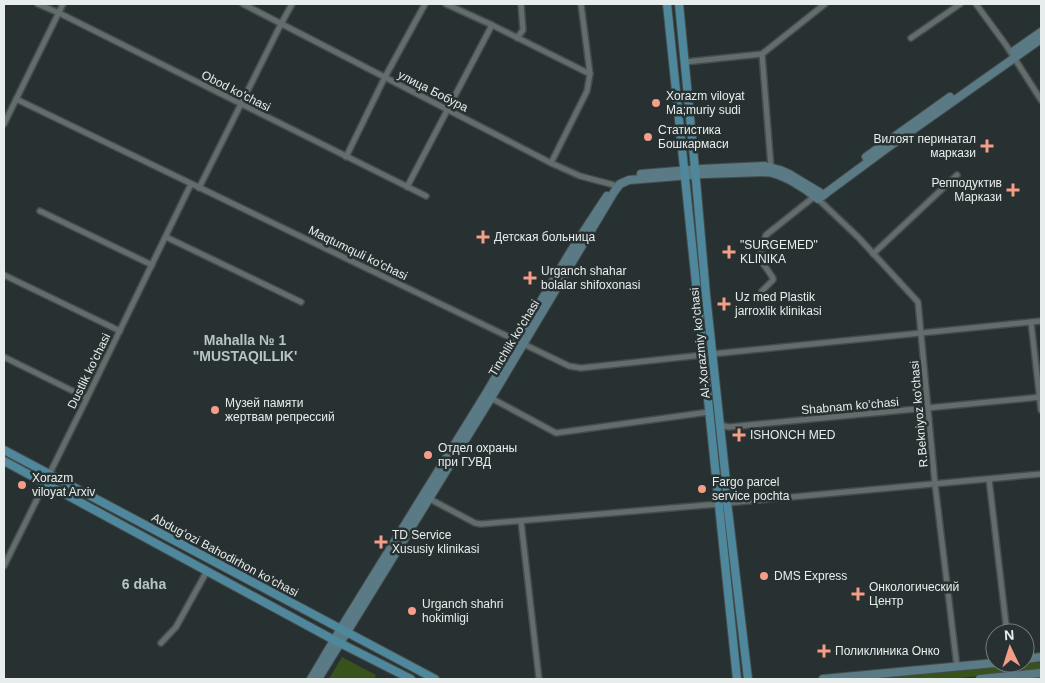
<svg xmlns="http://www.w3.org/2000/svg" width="1045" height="683" font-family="Arial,sans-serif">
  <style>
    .green { fill: #38521b }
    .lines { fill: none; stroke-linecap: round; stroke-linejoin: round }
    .minor-casing { stroke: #444c4c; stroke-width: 8 }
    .secondary-casing { stroke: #444c4c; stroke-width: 10 }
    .primary-casing { stroke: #444c4c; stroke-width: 10 }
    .minor { stroke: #646d6d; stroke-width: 5 }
    .secondary { stroke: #5a7a85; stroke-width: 8 }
    .primary { stroke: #4f889c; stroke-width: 8 }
    .poi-dot { fill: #f49e88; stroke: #283131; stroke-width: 2 }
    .labels { text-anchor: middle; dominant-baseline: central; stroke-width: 5; stroke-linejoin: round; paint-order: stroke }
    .street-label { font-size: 12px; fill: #e7edec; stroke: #283131 }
    .poi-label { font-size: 12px; fill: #e7edec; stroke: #283131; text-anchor: start }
    .neighbourhood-label { font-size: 14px; font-weight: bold; fill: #b8c3c3; stroke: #283131 }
  </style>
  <rect width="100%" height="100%" fill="#283131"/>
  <g class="green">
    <polygon points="342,657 376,675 374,679 329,679"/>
    <polygon points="1041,662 1041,670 949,679 867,679"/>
  </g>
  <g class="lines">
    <g class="minor-casing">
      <g id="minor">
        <polyline points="38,4 59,13 426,196"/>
        <polyline points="243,4 551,163 580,176 614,185 618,187"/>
        <polyline points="446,4 492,25 590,74"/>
        <polyline points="976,4 1006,45 1041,100"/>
        <polyline points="517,38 523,30 521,4"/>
        <polyline points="911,38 960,4"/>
        <polyline points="762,54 771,167"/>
        <polyline points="685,62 762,54 825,4"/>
        <polyline points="16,99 569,366 581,368 703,355"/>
        <polyline points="4,124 63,4"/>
        <polyline points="346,157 385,77 425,4"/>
        <polyline points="551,163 587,91 590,74 581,4"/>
        <polyline points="407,187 492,25"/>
        <polyline points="199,188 281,24 292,4"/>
        <polyline points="818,199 858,237 918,302 935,484 957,667"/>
        <polyline points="40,211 152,265"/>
        <polyline points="166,237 301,302"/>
        <polyline points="873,254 957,175"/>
        <polyline points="4,275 120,331"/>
        <polyline points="762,291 773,280 773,278 760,259 762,245 766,235 815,196"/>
        <polyline points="1031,322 1041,410"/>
        <polyline points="712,354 1041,321"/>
        <polyline points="4,357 87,398"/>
        <polyline points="491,398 556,433 709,412"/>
        <polyline points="720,425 729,427 1041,397"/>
        <polyline points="989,479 1007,633"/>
        <polyline points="428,498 475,523 481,524 719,504"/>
        <polyline points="727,503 1041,474"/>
        <polyline points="521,521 539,679"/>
        <polyline points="4,566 87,398 191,184"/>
        <polyline points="161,643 176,627 207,571"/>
      </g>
    </g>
    <g class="secondary-casing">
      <g id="secondary">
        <polyline points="1014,51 1041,32"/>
        <polyline points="866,157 950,97"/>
        <polyline points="641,174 702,169 765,166 780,170 789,174 824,195"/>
        <polyline points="1025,659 1041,657"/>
        <polyline points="311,679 343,625 487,392 517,341 571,251 607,196"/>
        <path d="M 318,679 L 491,398 L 614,192 L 620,184 L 629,180 L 703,174 L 766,172 C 782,173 806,189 818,199 L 887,148 L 1041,39"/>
        <polyline points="823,679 995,663"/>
        <polyline points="980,679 1041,673"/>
      </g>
    </g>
    <g class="primary-casing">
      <g id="primary">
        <polyline points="667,4 737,679"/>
        <polyline points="679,4 695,169 706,295 728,500 727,503 728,510 748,679"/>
        <polyline points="4,450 435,679"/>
        <polyline points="4,461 334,640 411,679"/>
      </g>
    </g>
    <use href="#minor" class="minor"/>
    <use href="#secondary" class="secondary"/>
    <use href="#primary" class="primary"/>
  </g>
  <g class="poi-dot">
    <circle cx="656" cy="103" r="5"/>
    <circle cx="648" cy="137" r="5"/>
    <path d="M984.5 138.5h5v5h5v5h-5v5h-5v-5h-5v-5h5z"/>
    <path d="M1010.5 182.5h5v5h5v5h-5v5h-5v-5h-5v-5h5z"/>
    <path d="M480.5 229.5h5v5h5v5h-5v5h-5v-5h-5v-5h5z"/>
    <path d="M726.5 244.5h5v5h5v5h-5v5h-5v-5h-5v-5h5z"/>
    <path d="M527.5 270.5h5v5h5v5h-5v5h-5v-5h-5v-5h5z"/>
    <path d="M721.5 296.5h5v5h5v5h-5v5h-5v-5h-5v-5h5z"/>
    <circle cx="215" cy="410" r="5"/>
    <path d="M736.5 427.5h5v5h5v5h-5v5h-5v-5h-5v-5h5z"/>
    <circle cx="428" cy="455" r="5"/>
    <circle cx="22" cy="485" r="5"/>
    <circle cx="702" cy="489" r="5"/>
    <path d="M378.5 534.5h5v5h5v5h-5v5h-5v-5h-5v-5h5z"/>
    <circle cx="764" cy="576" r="5"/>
    <path d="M855.5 586.5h5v5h5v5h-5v5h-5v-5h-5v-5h5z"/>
    <circle cx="412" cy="611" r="5"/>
    <path d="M821.5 643.5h5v5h5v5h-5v5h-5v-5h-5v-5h5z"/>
  </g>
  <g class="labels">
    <g class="street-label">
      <text transform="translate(236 91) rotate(27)">Obod ko'chasi</text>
      <text transform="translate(433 91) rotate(27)">улица Бобура</text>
      <text transform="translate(358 253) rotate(26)">Maqtumquli ko'chasi</text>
      <text transform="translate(514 338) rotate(-59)">Tinchlik ko'chasi</text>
      <text transform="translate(700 343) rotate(-96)">Al-Xorazmiy ko’chasi</text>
      <text transform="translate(89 371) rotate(-64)">Dustlik ko'chasi</text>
      <text transform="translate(850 406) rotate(-5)">Shabnam ko’chasi</text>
      <text transform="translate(919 414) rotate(-95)">R.Bekniyoz ko'chasi</text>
      <text transform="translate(225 555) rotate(28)">Abdug’ozi Bahodirhon ko’chasi</text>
    </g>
    <g class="poi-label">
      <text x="666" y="96">Xorazm viloyat<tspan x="666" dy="14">Ma;muriy sudi</tspan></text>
      <text x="658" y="130">Статистика<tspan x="658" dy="14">Бошкармаси</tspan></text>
      <text x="976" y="139" text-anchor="end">Вилоят перинатал<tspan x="976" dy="14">маркази</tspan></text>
      <text x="1002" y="183" text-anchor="end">Репподуктив<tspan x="1002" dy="14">Маркази</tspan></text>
      <text x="494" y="237">Детская больница</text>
      <text x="740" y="245">"SURGEMED"<tspan x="740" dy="14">KLINIKA</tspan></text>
      <text x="541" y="271">Urganch shahar<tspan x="541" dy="14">bolalar shifoxonasi</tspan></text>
      <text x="735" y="297">Uz med Plastik<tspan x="735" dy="14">jarroxlik klinikasi</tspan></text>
      <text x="225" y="403">Музей памяти<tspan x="225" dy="14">жертвам репрессий</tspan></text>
      <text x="750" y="435">ISHONCH MED</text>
      <text x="438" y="448">Отдел охраны<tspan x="438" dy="14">при ГУВД</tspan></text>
      <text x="32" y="478">Xorazm<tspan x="32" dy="14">viloyat Arxiv</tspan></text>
      <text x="712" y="482">Fargo parcel<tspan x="712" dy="14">service pochta</tspan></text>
      <text x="392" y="535">TD Service<tspan x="392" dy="14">Xususiy klinikasi</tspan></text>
      <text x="774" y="576">DMS Express</text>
      <text x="869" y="587">Онкологический<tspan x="869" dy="14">Центр</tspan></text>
      <text x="422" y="604">Urganch shahri<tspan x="422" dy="14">hokimligi</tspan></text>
      <text x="835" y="651">Поликлиника Онко</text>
    </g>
    <g class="neighbourhood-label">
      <text x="245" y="340">Mahalla № 1<tspan x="245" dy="16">"MUSTAQILLIK'</tspan></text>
      <text x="144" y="584">6 daha</text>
    </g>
  </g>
  <rect width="1045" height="683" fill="none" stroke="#e7edec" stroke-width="10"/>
  <g transform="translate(1010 648) rotate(356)"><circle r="24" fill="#283131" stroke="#747c7c"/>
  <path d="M0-4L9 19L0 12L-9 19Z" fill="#f49e88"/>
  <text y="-8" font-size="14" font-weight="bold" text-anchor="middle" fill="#e7edec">N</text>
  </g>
</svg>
